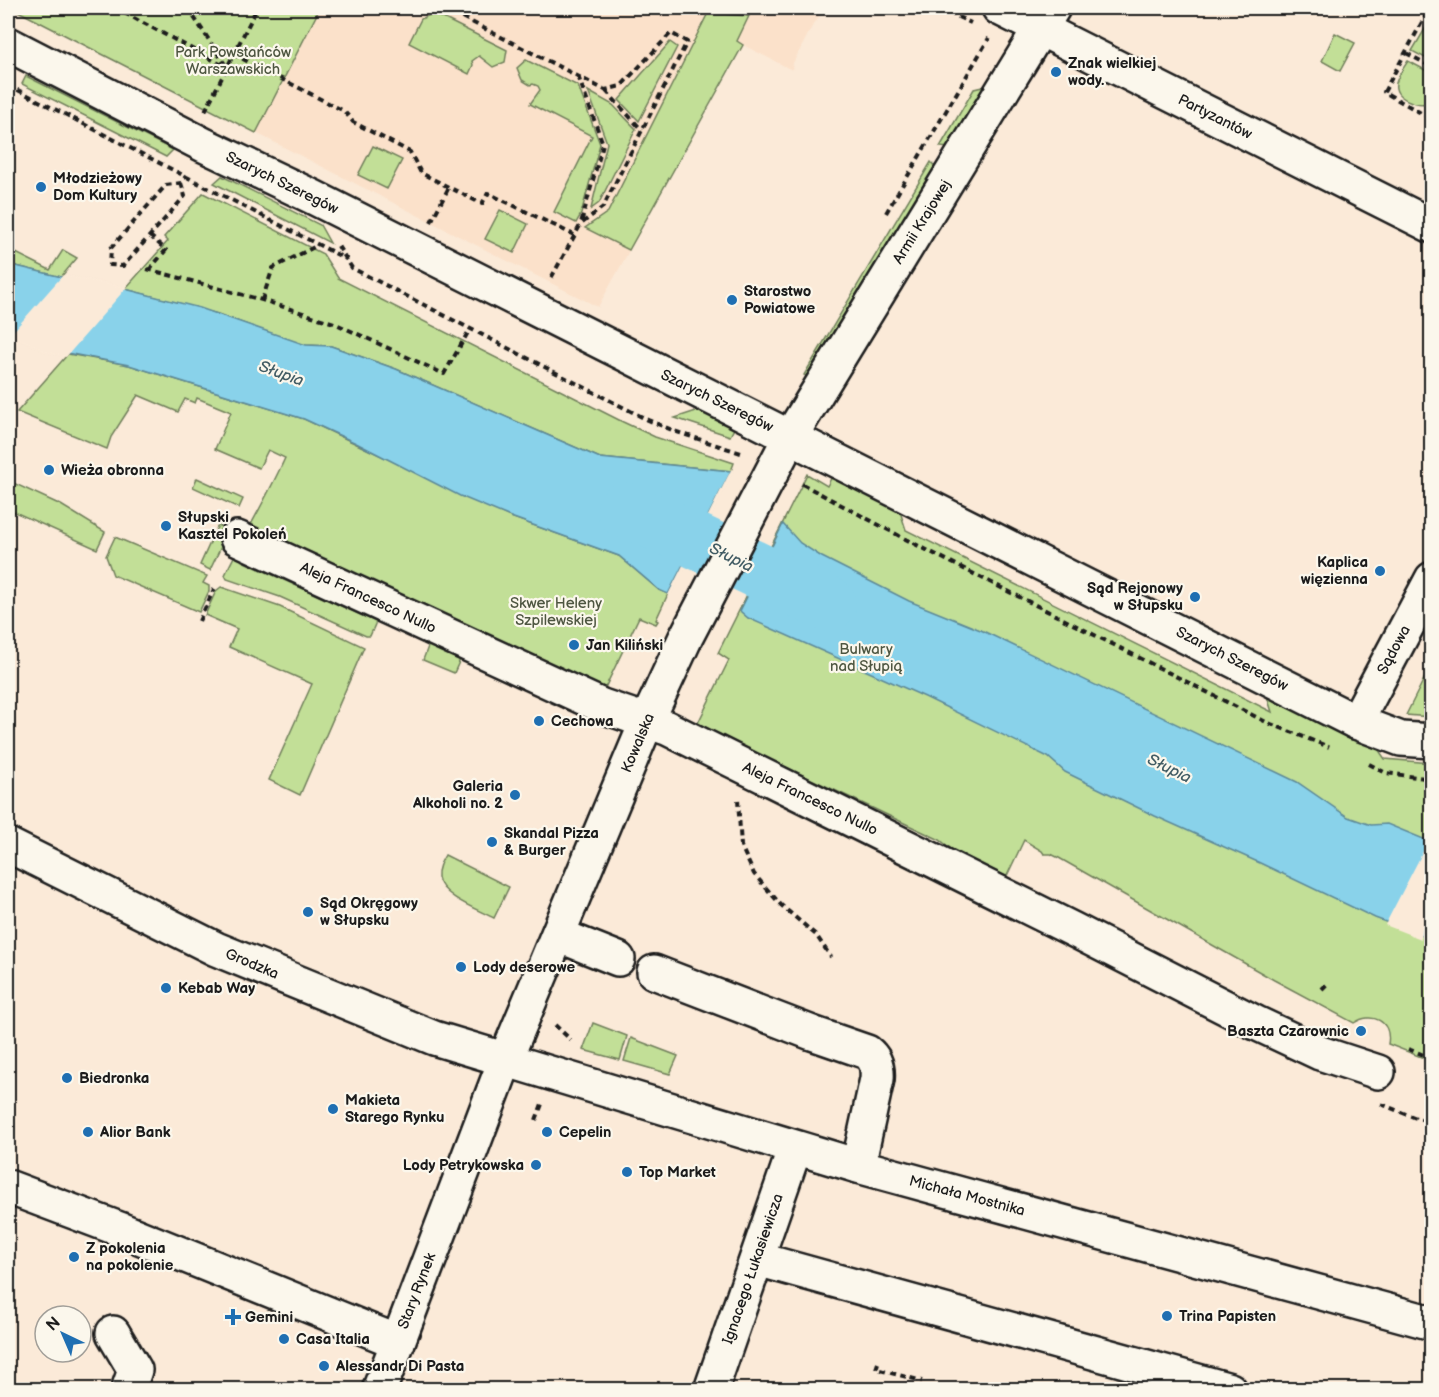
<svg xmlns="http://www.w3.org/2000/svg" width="1439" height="1397" font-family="'Balsamiq Sans',sans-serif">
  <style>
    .built { fill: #fbe1ca }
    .green { fill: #c2df97; stroke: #6f7e5a; stroke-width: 1.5 }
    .water { fill: #89d2ea; stroke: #5d8998; stroke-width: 1.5 }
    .pier { fill: #fbead8 }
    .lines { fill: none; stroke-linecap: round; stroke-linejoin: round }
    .river { stroke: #89d2ea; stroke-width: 56 }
    .minor-casing { stroke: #1c1c1c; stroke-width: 38 }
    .path { stroke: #1c1c1c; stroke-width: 4; stroke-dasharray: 6 4.5; stroke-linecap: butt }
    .minor { stroke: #fbf7ec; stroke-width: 33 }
    .poi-dot { fill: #1f6fb2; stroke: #fbf7ec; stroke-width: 2 }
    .labels { text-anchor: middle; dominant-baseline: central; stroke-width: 4.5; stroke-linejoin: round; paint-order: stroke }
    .park-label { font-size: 15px; fill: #4e5641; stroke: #fbf7ec }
    .poi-label { font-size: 15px; font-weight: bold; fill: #1c1c1c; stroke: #fbf7ec; text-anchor: start }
    .street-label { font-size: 15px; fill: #1c1c1c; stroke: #fbf7ec }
    .water-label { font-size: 16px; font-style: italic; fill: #425c64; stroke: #fbf7ec }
  </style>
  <rect width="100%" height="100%" fill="#fbead8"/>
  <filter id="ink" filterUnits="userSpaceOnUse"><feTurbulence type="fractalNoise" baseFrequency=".0167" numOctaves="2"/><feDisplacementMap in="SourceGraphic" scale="12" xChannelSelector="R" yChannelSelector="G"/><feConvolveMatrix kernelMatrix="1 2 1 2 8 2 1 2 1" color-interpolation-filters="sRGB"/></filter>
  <g filter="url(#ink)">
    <polygon class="built" points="320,8 824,8 816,22 815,21 793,63 792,70 743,45 598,307 256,133"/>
    <g class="green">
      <polygon points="12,8 320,8 256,133"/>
      <polygon points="433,13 507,50 505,62 493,67 479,56 472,61 473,65 469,74 409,43 421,19"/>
      <polygon points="708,13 749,16 737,41 743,45 629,250 585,228 608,212"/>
      <polygon points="1428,24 1431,25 1431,61 1412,51"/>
      <polygon points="1335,33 1355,43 1340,71 1322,61"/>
      <polygon points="670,42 677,47 639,121 619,100"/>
      <polygon points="526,60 578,86 600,144 581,214 576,223 554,212 592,136 530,104 540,90 538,86 533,84 530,85 522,80 517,68"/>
      <path d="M 1408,61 L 1431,73 L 1431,100 L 1429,103 C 1418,106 1393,99 1396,83 C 1398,75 1404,67 1408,61 Z"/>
      <polygon points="26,76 173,150 166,157 22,84"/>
      <polygon points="987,86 949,148 940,147 974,89"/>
      <polygon points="588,91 613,105 636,129 599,203 591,209 607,143"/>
      <polygon points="373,146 402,160 387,189 358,175"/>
      <polygon points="931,162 936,168 808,377 804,375"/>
      <polygon points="222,176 320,225 330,243 214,183"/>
      <polygon points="203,193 323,254 338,278 623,422 655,437 734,463 731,471 600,458 396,369 331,346 306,345 294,342 218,314 125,289 168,241 164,237"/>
      <polygon points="500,210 528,224 514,253 485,239"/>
      <polygon points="8,249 50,270 63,250 77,258 61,277 8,264"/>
      <path d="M 68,354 L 129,365 L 304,419 L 508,516 L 619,556 L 659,590 L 668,594 L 656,620 L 658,621 L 656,624 L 639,617 L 594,711 L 463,653 L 454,673 L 423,660 L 429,644 L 237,551 L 242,561 L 376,622 L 370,636 L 366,636 L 280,597 L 227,579 L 225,575 C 244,535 267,498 285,458 L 268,450 L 259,468 L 215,449 L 231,412 L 197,398 L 195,403 L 185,399 L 178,412 L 138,395 L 111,437 L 107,449 L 17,412 Z"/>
      <polygon points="705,408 737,423 730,436 675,418"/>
      <path d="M 835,471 L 897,502 L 906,530 L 1272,712 L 1263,684 L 1376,746 L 1385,759 L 1431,763 L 1431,1061 L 1388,1044 C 1392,1021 1372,1011 1354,1023 L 1274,980 L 1059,858 L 1051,854 L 1044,854 L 1042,851 L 1024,840 L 1004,882 L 969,863 L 940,840 L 697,725 L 729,660 L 718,653 L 807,474 L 827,486 Z"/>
      <polygon points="8,478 11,482 61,505 105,532 97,549 8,509"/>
      <polygon points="197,478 243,499 239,508 193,487"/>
      <polygon points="218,525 229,530 210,570 200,565"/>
      <polygon points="115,537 207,576 203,583 209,586 209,591 199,612 113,575 106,556"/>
      <polygon points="221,587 280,607 364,647 300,795 269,780 312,684 229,647 237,629 205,615 216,591"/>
      <polygon points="1431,665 1431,717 1406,715"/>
      <path d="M 445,855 L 509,887 L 494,918 C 479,910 440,896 438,877 C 437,869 441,862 445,855 Z"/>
      <polygon points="593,1023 627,1036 620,1060 583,1050"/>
      <polygon points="631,1038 678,1056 670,1074 624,1061"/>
    </g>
    <g class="water">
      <polygon points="8,264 74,280 125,289 200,308 306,345 331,346 396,369 600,458 731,471 668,594 659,590 619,556 508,516 460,496 356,443 304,419 129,365 46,349 17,334 8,332"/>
      <polygon points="783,524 800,543 822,557 909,601 983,631 1297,782 1348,817 1371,825 1387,824 1431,842 1431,939 1375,918 1260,863 1155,816 1065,772 1048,757 925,697 748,618 740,611"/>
    </g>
    <g class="pier">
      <polygon points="63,275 127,287 66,357 45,352 16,337 9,336"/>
      <polygon points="732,468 733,472 671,595 667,597"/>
      <polygon points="1430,838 1432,839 1431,898 1426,911 1421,939 1385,925"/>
    </g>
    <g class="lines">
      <polyline class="river" points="625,510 667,527 828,604"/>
      <g class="minor-casing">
        <g id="minor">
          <polyline points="999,8 1432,226"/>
          <polyline points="8,44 204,145 313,197 1356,722 1401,739 1432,741"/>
          <polyline points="237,538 602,706 667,728 1072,929 1256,1023 1320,1053 1378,1072"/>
          <polyline points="1356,722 1432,579"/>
          <polyline points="8,845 216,949 434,1038 858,1166 1432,1323"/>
          <polyline points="558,935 618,959"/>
          <path d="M 654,972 L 812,1033 L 867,1052 C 876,1059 878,1067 877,1079 L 858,1166"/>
          <polyline points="8,1187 122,1230 398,1342 506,1058 647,721 686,637 790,437 1053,8"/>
          <polyline points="757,1259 1230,1390"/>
          <polyline points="113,1333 135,1370 128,1390"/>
          <polyline points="379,1390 398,1342"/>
          <polyline points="711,1390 795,1148"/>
        </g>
      </g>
      <g class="path">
        <polyline points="115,8 226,67"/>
        <polyline points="188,8 226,66"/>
        <polyline points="444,8 605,90 621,86 671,33 687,42 603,207 581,224 550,280"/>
        <polyline points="939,8 971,23"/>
        <polyline points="1386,11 1390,8"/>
        <polyline points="1427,13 1384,92 1428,117 1432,112"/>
        <polyline points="1406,53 1432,67"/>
        <polyline points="233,54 344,111 353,122 410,152 421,173 482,204 488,193 574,235"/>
        <polyline points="578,76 603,144 581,223"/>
        <polyline points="8,85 346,259"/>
        <polyline points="606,91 642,130"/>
        <polyline points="205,111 257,8"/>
        <polyline points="181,183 185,196 123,266 110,265 111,248 166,185 181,183 186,176"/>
        <polyline points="886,213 989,38"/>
        <polyline points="431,222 449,187"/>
        <polyline points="338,246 352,268 648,420 677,432 744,454"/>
        <polyline points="147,269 262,300 334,323 444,374 470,329"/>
        <polyline points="149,270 166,250 150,236"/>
        <polyline points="262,300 273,268 318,245"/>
        <polyline points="802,484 911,542 1266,722 1329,747"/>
        <polyline points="199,621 214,589"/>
        <polyline points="1369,764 1386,773 1432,779"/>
        <polyline points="738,800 741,846 754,874 781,905 816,935 831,957"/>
        <polyline points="1322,989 1327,984"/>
        <polyline points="555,1025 571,1040"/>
        <polyline points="1408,1049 1424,1055"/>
        <polyline points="1381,1104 1416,1118 1432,1121"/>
        <polyline points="536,1120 542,1104"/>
        <polyline points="878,1363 876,1369 922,1381"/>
      </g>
      <use href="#minor" class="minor"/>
    </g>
  </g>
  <g class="poi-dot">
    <circle cx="1056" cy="72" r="6"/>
    <circle cx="41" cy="187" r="6"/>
    <circle cx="732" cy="300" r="6"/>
    <circle cx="49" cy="470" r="6"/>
    <circle cx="166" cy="526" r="6"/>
    <circle cx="1380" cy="571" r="6"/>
    <circle cx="1195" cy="597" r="6"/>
    <circle cx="574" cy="645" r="6"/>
    <circle cx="539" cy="721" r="6"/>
    <circle cx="515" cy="795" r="6"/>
    <circle cx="492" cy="842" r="6"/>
    <circle cx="308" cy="912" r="6"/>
    <circle cx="461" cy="967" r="6"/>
    <circle cx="166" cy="988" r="6"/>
    <circle cx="1361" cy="1031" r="6"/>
    <circle cx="67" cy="1078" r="6"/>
    <circle cx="333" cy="1109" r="6"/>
    <circle cx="88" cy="1132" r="6"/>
    <circle cx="547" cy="1132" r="6"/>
    <circle cx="536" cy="1165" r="6"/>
    <circle cx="627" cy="1172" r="6"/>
    <circle cx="74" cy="1257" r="6"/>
    <circle cx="1167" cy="1316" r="6"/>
    <path d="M230 1308h6v6h6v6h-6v6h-6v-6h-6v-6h6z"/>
    <circle cx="284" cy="1339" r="6"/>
    <circle cx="324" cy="1366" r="6"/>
  </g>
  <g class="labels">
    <g class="park-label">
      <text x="233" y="52">Park Powstańców<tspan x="233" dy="17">Warszawskich</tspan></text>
      <text x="556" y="603">Skwer Heleny<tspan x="556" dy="17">Szpilewskiej</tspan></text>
      <text x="866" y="649">Bulwary<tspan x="866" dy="17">nad Słupią</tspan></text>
    </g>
    <g class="poi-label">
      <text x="1068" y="63">Znak wielkiej<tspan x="1068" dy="17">wody.</tspan></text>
      <text x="53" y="178">Młodzieżowy<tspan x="53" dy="17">Dom Kultury</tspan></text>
      <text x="744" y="291">Starostwo<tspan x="744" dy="17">Powiatowe</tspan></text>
      <text x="61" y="470">Wieża obronna</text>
      <text x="178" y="517">Słupski<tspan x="178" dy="17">Kasztel Pokoleń</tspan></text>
      <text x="1368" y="562" text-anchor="end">Kaplica<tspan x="1368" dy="17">więzienna</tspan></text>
      <text x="1183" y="588" text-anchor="end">Sąd Rejonowy<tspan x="1183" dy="17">w Słupsku</tspan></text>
      <text x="586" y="645">Jan Kiliński</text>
      <text x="551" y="721">Cechowa</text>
      <text x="503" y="786" text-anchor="end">Galeria<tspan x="503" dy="17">Alkoholi no. 2</tspan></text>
      <text x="504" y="833">Skandal Pizza<tspan x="504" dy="17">&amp; Burger</tspan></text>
      <text x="320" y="903">Sąd Okręgowy<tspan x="320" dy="17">w Słupsku</tspan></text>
      <text x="473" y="967">Lody deserowe</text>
      <text x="178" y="988">Kebab Way</text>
      <text x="1349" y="1031" text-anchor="end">Baszta Czarownic</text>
      <text x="79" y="1078">Biedronka</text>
      <text x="345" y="1100">Makieta<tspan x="345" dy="17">Starego Rynku</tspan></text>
      <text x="100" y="1132">Alior Bank</text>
      <text x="559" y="1132">Cepelin</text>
      <text x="524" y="1165" text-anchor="end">Lody Petrykowska</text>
      <text x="639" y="1172">Top Market</text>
      <text x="86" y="1248">Z pokolenia<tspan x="86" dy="17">na pokolenie</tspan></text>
      <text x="1179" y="1316">Trina Papisten</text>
      <text x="245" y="1317">Gemini</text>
      <text x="296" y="1339">Casa Italia</text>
      <text x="336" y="1366">Alessandr Di Pasta</text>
    </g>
    <g class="street-label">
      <text transform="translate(1215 117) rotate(27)">Partyzantów</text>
      <text transform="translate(282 183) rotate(26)">Szarych Szeregów</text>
      <text transform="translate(922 222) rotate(-58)">Armii Krajowej</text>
      <text transform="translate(717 401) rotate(26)">Szarych Szeregów</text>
      <text transform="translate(368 598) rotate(25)">Aleja Francesco Nullo</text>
      <text transform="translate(1394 650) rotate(-62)">Sądowa</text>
      <text transform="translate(1232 659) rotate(27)">Szarych Szeregów</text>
      <text transform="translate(638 743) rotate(-67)">Kowalska</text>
      <text transform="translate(810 799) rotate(26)">Aleja Francesco Nullo</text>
      <text transform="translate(252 964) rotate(23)">Grodzka</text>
      <text transform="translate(967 1196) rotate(15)">Michała Mostnika</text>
      <text transform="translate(753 1269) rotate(-71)">Ignacego Łukasiewicza</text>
      <text transform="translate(417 1291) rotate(-69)">Stary Rynek</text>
    </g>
    <g class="water-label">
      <text transform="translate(281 374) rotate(20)">Słupia</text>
      <text transform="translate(731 558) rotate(26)">Słupia</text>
      <text transform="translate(1169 769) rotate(26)">Słupia</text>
    </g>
  </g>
  <rect width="1439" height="1397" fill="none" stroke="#fbf7ec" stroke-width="30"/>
  <rect x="15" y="15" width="1409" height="1367" fill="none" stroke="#1c1c1c" stroke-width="2" filter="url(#ink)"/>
  <g transform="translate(63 1334) rotate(316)"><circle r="28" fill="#fbf7ec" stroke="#a29f99" stroke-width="1.5"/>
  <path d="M0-4.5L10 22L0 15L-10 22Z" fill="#1f6fb2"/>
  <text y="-9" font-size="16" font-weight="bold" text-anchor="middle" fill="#1c1c1c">N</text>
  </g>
</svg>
